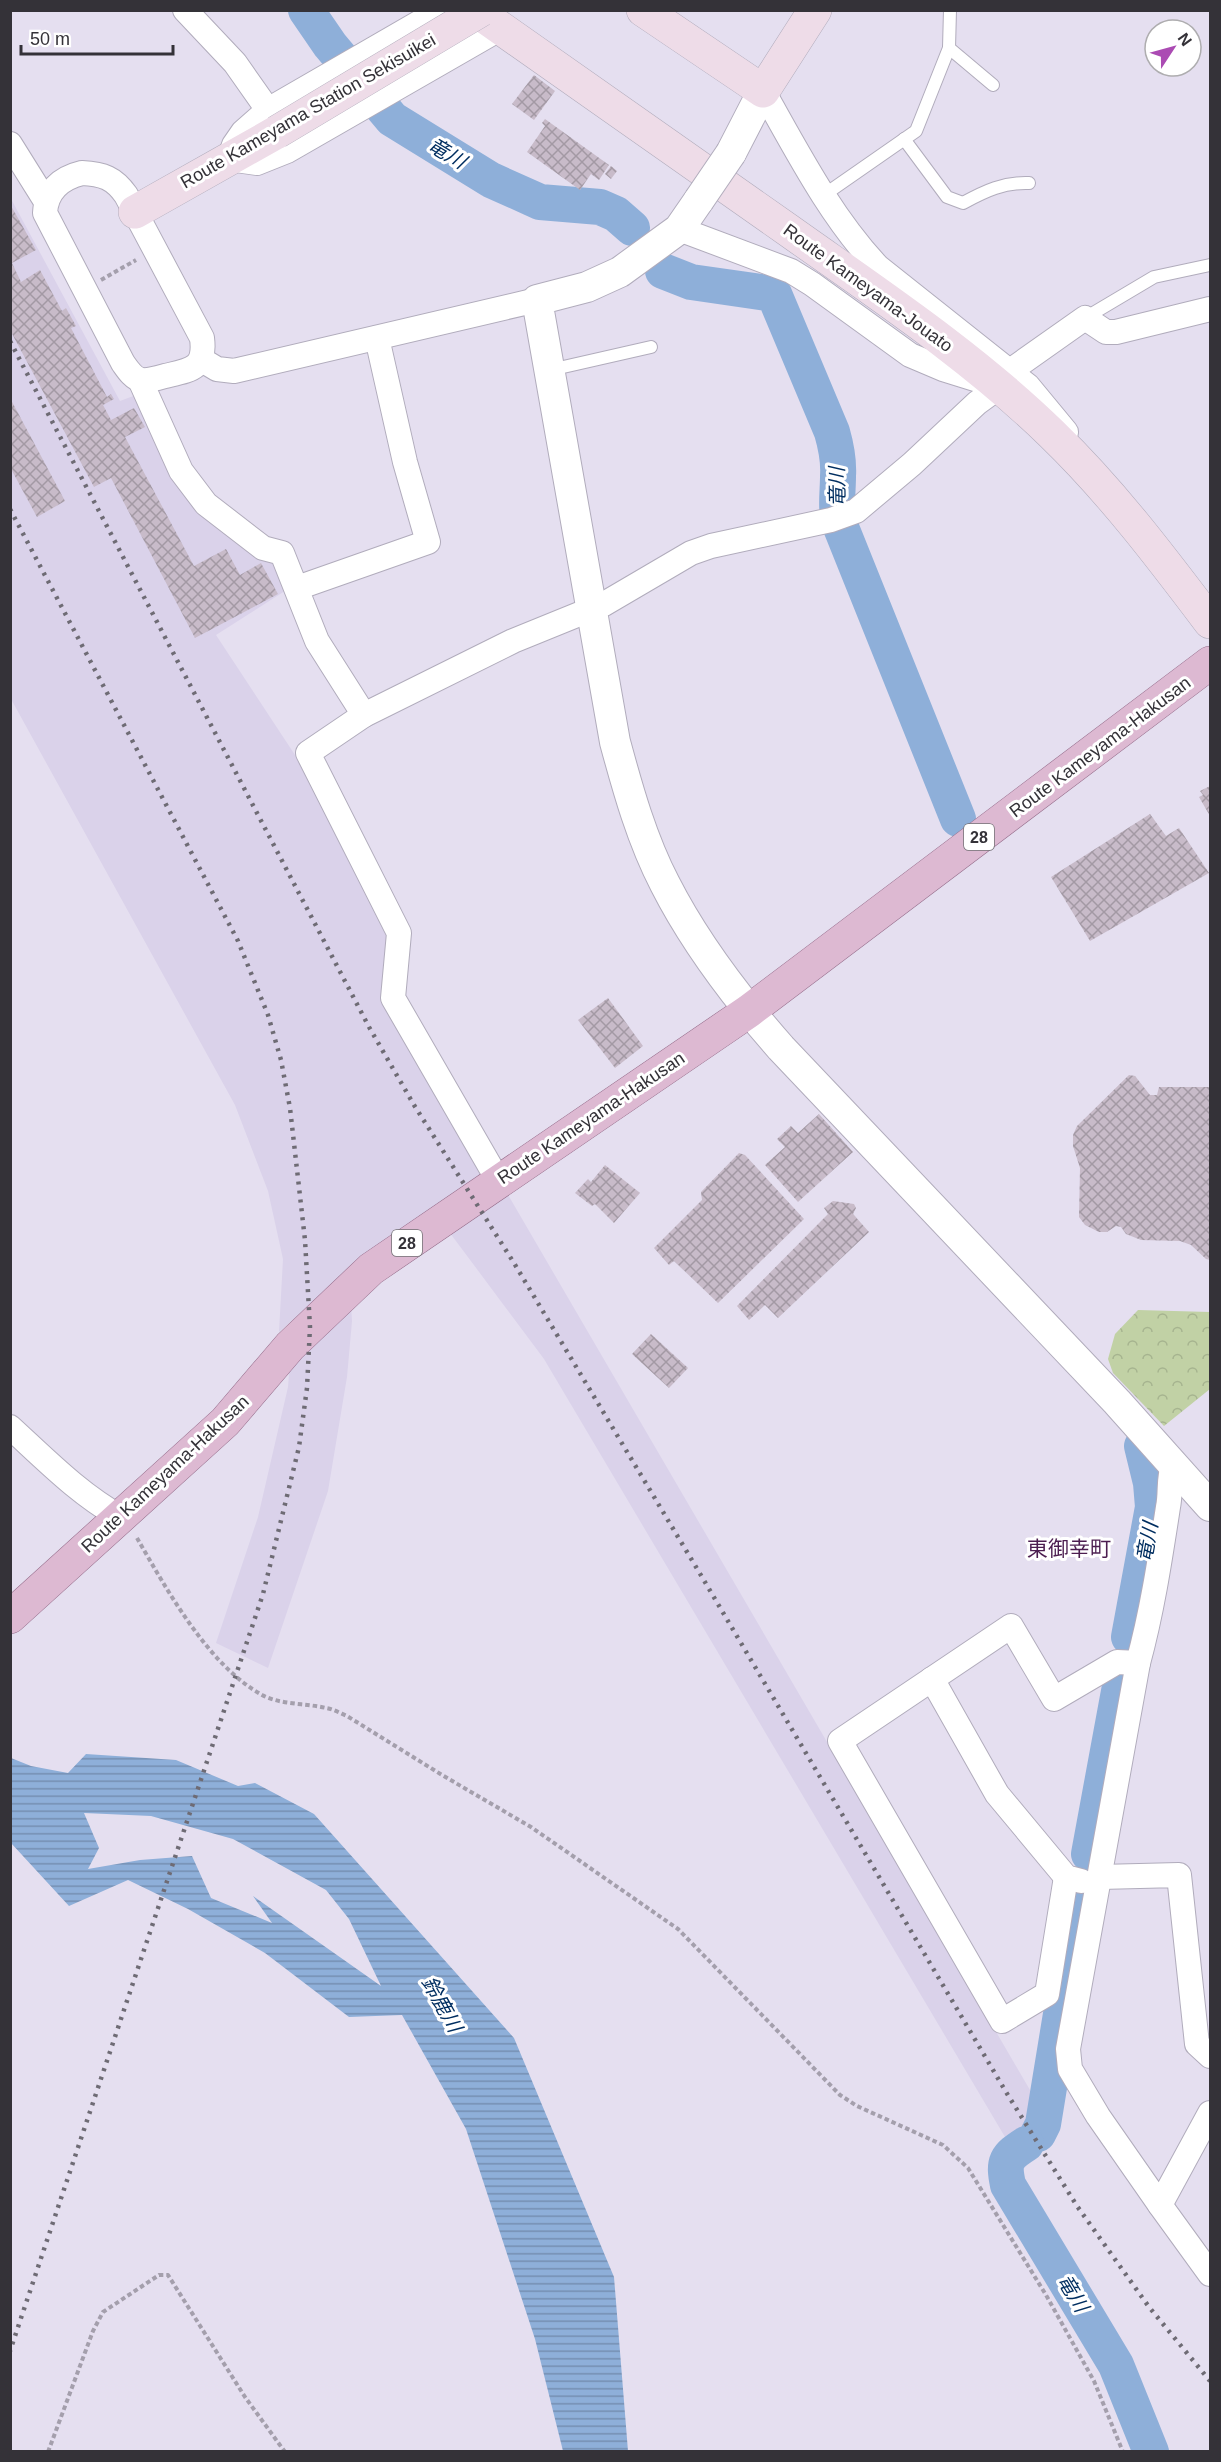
<svg xmlns="http://www.w3.org/2000/svg" width="1221" height="2462" font-family="Arial,'Noto Sans JP',sans-serif">
  <style>
    .built { fill: #dad2ea }
    .park { fill: url(#park-crowns) }
    .water { fill: url(#water-rules); fill-rule: evenodd }
    .lines { fill: none; stroke-linecap: round; stroke-linejoin: round }
    .river { stroke: #8eafd9; stroke-width: 36 }
    .building { fill: url(#building-cross-hatch) }
    .service-casing { stroke: #b1acbc; stroke-width: 14 }
    .minor-casing { stroke: #b1acbc; stroke-width: 26 }
    .tertiary-casing { stroke: #b1acbc; stroke-width: 32 }
    .secondary-casing { stroke: #b1acbc; stroke-width: 34 }
    .primary-casing { stroke: #936b89; stroke-width: 34 }
    .path { stroke: #a49fac; stroke-width: 4; stroke-dasharray: 4.5 3; stroke-linecap: butt }
    .service { stroke: #fff; stroke-width: 12 }
    .minor { stroke: #fff; stroke-width: 24 }
    .tertiary { stroke: #fff; stroke-width: 30 }
    .secondary { stroke: #eedce8; stroke-width: 33 }
    .primary { stroke: #ddb9d2; stroke-width: 33 }
    .rail { stroke: #6e6b74; stroke-width: 4.5; stroke-dasharray: 3 6; stroke-linecap: butt }
    .tertiary-bridge-casing { stroke: #b1acbc; stroke-width: 32; stroke-linecap: butt }
    .secondary-bridge-casing { stroke: #b1acbc; stroke-width: 34; stroke-linecap: butt }
    .tertiary-bridge { stroke: #fff; stroke-width: 30 }
    .secondary-bridge { stroke: #eedce8; stroke-width: 33 }
    .labels { text-anchor: middle; dominant-baseline: central; stroke-width: 6; stroke-linejoin: round; paint-order: stroke }
    .shield { fill: #fff; stroke: #717074; stroke-width: 1.5 }
    .shield-label { font-size: 16px; font-weight: bold; fill: #343238 }
    .street-label { font-size: 18px; fill: #343238; stroke: #fff }
    .water-label { font-size: 20px; font-style: italic; fill: #002e60; stroke: #fff }
    .quarter-label { font-size: 21px; fill: #4c1e50; stroke: #fff }
  </style>
  <defs>
    <pattern id="park-crowns" width="20" height="18" patternUnits="userSpaceOnUse" patternTransform="scale(1.5)"><rect width="20" height="18" fill="#c1d1a5"/><path d="M2 6a3 3 0 1 1 6 0M12 15a3 3 0 1 1 6 0" fill="none" stroke="#a6b48f"/></pattern>
    <pattern id="water-rules" width="6" height="5" patternUnits="userSpaceOnUse" patternTransform="scale(1.5)"><rect width="6" height="5" fill="#8eafd9"/><path d="M0 2.5h6" fill="none" stroke="#758fb1"/></pattern>
    <pattern id="building-cross-hatch" width="8" height="8" patternUnits="userSpaceOnUse" patternTransform="scale(1.5)"><rect width="8" height="8" fill="#c8bbc9"/><path d="M0 0l8 8M0 8l8-8" fill="none" stroke="#a399a4"/></pattern>
  </defs>
  <rect width="100%" height="100%" fill="#e5dff0"/>
  <g class="built">
    <polygon points="10,197 120,401 136,395 168,459 275,561 288,589 216,635 295,755 392,933 383,996 484,1176 344,1274 279,1332 283,1259 268,1191 235,1105 11,699"/>
    <polygon points="504,1188 1037,2102 1034,2125 1008,2142 544,1359 447,1229"/>
    <polygon points="351,1305 352,1321 347,1377 328,1491 268,1668 216,1643 258,1517 288,1387 290,1361"/>
  </g>
  <polygon class="park" points="1138,1310 1210,1312 1210,1389 1164,1426 1113,1373 1108,1359 1115,1334"/>
  <path class="water" d="M 86,1754 L 176,1760 L 238,1786 L 255,1783 L 314,1814 L 514,2038 L 614,2277 L 628,2451 L 563,2451 L 535,2339 L 466,2129 L 402,2015 L 349,2017 L 265,1953 L 188,1909 L 128,1880 L 69,1906 L 11,1843 L 11,1758 L 31,1766 L 68,1773 ZM 84,1813 L 151,1816 L 233,1839 L 326,1890 L 349,1919 L 381,1986 L 253,1896 L 272,1923 L 211,1898 L 192,1856 L 140,1860 L 88,1869 L 99,1848 Z"/>
  <g class="lines">
    <g class="river">
      <polyline points="306,10 330,45 392,119 491,180 540,202 600,207 616,214 632,228"/>
      <path d="M 663,271 L 691,282 L 774,294 L 832,432 C 836,446 839,461 838,476 C 838,493 835,508 840,525 L 958,819"/>
      <polyline points="1129,1637 1153,1507 1151,1483 1142,1446"/>
      <polyline points="1089,1854 1120,1686"/>
      <polyline points="1038,2134 1043,2124 1081,1892"/>
      <path d="M 1026,2144 C 1006,2157 1003,2161 1008,2185 L 1116,2365 L 1151,2452"/>
    </g>
  </g>
  <g class="building">
    <polygon points="534,75 555,91 534,120 512,104"/>
    <polygon points="545,119 609,165 599,180 591,174 580,190 527,152 545,126 542,123"/>
    <polygon points="611,166 617,171 611,179 605,174"/>
    <polygon points="10,204 36,250 12,263 21,282 40,270 62,311 66,308 76,326 71,328 107,397 111,394 114,399 103,405 111,420 134,408 145,427 125,437 194,566 226,549 240,575 261,563 278,594 195,638 111,478 94,487 10,330"/>
    <polygon points="10,398 65,501 37,517 10,467"/>
    <polygon points="1210,786 1210,816 1199,797 1203,795 1200,791"/>
    <polygon points="1150,814 1166,836 1179,828 1209,873 1090,941 1051,877"/>
    <polygon points="608,998 643,1046 615,1068 578,1020"/>
    <polygon points="1129,1075 1135,1076 1150,1095 1157,1095 1159,1087 1210,1087 1210,1260 1206,1259 1191,1245 1180,1241 1141,1240 1126,1234 1121,1227 1116,1226 1107,1232 1099,1232 1085,1225 1079,1217 1080,1168 1073,1146 1073,1135 1077,1126"/>
    <polygon points="819,1114 853,1152 798,1202 765,1165 785,1147 777,1139 791,1126 798,1133"/>
    <polygon points="739,1153 745,1155 804,1219 718,1303 674,1261 669,1265 654,1248 702,1200 701,1192"/>
    <polygon points="605,1165 640,1193 614,1223 595,1204 592,1206 575,1193 588,1179 591,1182"/>
    <polygon points="833,1201 854,1204 856,1208 853,1214 869,1232 778,1318 765,1305 749,1320 737,1306 828,1214 824,1208"/>
    <polygon points="651,1334 688,1368 669,1388 632,1354"/>
  </g>
  <g class="lines">
    <g class="service-casing">
      <g id="service">
        <polyline points="949,48 993,85"/>
        <path d="M 904,139 L 947,197 L 963,203 C 985,191 1004,182 1029,183"/>
        <polyline points="824,195 916,131 949,48 950,10"/>
        <polyline points="1085,318 1154,277 1210,265"/>
        <polyline points="550,370 651,347"/>
      </g>
    </g>
    <g class="minor-casing">
      <g id="minor">
        <polyline points="185,10 235,63 268,110"/>
        <polyline points="441,10 268,110 243,132 234,145 229,159 257,163 287,151 501,28"/>
        <path d="M 763,91 C 797,151 830,216 878,267 L 1028,386 L 1066,432"/>
        <polyline points="10,144 45,200"/>
        <path d="M 82,173 C 103,174 114,178 126,195 L 202,338 C 206,369 191,370 165,376 C 158,378 148,381 141,380 C 133,378 128,370 123,363 L 45,213 C 46,191 61,178 82,173 Z"/>
        <polyline points="679,229 791,271 812,284 910,355 943,369 988,383"/>
        <polyline points="202,360 217,369 234,371 537,300"/>
        <polyline points="1010,371 1085,318 1106,332 1116,332 1210,309"/>
        <polyline points="140,380 181,471 206,504 263,548 282,553 317,641 364,715"/>
        <polyline points="297,588 428,542 405,462 377,338"/>
        <polyline points="498,1180 393,998 399,933 308,753 364,715 513,641 604,604 691,553 711,546 831,520 856,511 912,464 977,403 999,387"/>
        <path d="M 10,1427 C 46,1460 80,1495 122,1518"/>
        <polyline points="1138,1663 1068,2049 1070,2069 1098,2116 1160,2205 1210,2113"/>
        <polyline points="932,1679 997,1794 1066,1877 1081,1881"/>
        <path d="M 1066,1877 L 1047,1994 L 1002,2021 L 840,1741 L 1011,1626 L 1054,1699 L 1117,1662 L 1138,1663 C 1152,1612 1160,1559 1168,1507 C 1171,1493 1168,1479 1173,1466"/>
        <polyline points="1100,1877 1179,1875 1197,2044 1210,2056"/>
        <polyline points="1160,2205 1210,2274"/>
      </g>
    </g>
    <g class="tertiary-casing">
      <g id="tertiary">
        <polyline points="731,153 763,91"/>
        <path d="M 699,200 L 679,229 L 620,272 L 587,287 L 537,300 L 615,742 C 628,790 642,840 665,884 C 695,943 737,998 781,1048 L 1117,1402 L 1210,1506"/>
      </g>
    </g>
    <g class="secondary-casing">
      <g id="secondary">
        <path d="M 475,10 C 580,83 683,157 788,230 C 878,294 972,356 1052,434 C 1111,491 1161,557 1210,622"/>
        <polyline points="643,10 763,91 815,10"/>
        <polyline points="135,212 277,132"/>
      </g>
    </g>
    <g class="primary-casing">
      <polyline id="primary" points="10,1617 225,1422 290,1346 371,1269 749,1011 1210,663"/>
    </g>
    <g class="path">
      <polyline points="101,280 136,260"/>
      <path d="M 137,1538 C 167,1590 208,1665 262,1695 C 281,1705 305,1703 326,1708 C 333,1709 340,1713 347,1716 L 442,1775 L 531,1827 L 678,1929 L 840,2095 L 857,2106 L 943,2145 L 968,2168 L 1046,2295 L 1094,2381 L 1123,2452"/>
      <polyline points="48,2452 93,2331 103,2312 159,2275 168,2275 245,2397 285,2452"/>
    </g>
    <use href="#service" class="service"/>
    <use href="#minor" class="minor"/>
    <use href="#tertiary" class="tertiary"/>
    <use href="#secondary" class="secondary"/>
    <use href="#primary" class="primary"/>
    <g class="rail">
      <polyline points="10,341 369,1027 414,1105 514,1263 702,1577 1006,2092 1077,2206 1149,2307 1210,2381"/>
      <polyline points="10,509 238,941 268,1015 281,1060 290,1108 305,1240 310,1327 307,1388 299,1447 263,1594 10,2351"/>
    </g>
    <g class="tertiary-bridge-casing">
      <polyline id="tertiary-bridge" points="699,200 731,153"/>
    </g>
    <g class="secondary-bridge-casing">
      <polyline id="secondary-bridge" points="277,132 481,10"/>
    </g>
    <use href="#tertiary-bridge" class="tertiary-bridge"/>
    <use href="#secondary-bridge" class="secondary-bridge"/>
  </g>
  <g class="labels">
    <g class="shield">
      <rect x="964" y="824" width="30" height="26" rx="4.5"/>
      <rect x="392" y="1230" width="30" height="26" rx="4.5"/>
    </g>
    <g class="shield-label">
      <text x="979" y="837">28</text>
      <text x="407" y="1243">28</text>
    </g>
    <g class="street-label">
      <text transform="translate(308 111) rotate(-30)">Route Kameyama Station Sekisuikei</text>
      <text transform="translate(868 288) rotate(36)">Route Kameyama-Jouato</text>
      <text transform="translate(1100 747) rotate(-37)">Route Kameyama-Hakusan</text>
      <text transform="translate(591 1118) rotate(-34)">Route Kameyama-Hakusan</text>
      <text transform="translate(165 1474) rotate(-43)">Route Kameyama-Hakusan</text>
    </g>
    <g class="water-label">
      <text transform="translate(447 153) rotate(31)">竜川</text>
      <text transform="translate(837 487) rotate(-91)">竜川</text>
      <text transform="translate(1147 1542) rotate(-80)">竜川</text>
      <text transform="translate(442 2004) rotate(61)">鈴鹿川</text>
      <text transform="translate(1073 2293) rotate(59)">竜川</text>
    </g>
    <g class="quarter-label">
      <text x="1069" y="1548">東御幸町</text>
    </g>
  </g>
  <rect width="1221" height="2462" fill="none" stroke="#343238" stroke-width="24"/>
  <g transform="translate(1173 48) rotate(54)"><circle r="28" fill="#ffffff" stroke="#aeadaf" stroke-width="1.5"/>
  <path d="M0-4.5L10 22L0 15L-10 22Z" fill="#ab4bb3"/>
  <text y="-9" font-size="16" font-weight="bold" text-anchor="middle" fill="#343238">N</text>
  </g>
  <path d="M21 45v9h152v-9" fill="none" stroke="#343238" stroke-width="3"/>
  <text x="30" y="45" font-size="18" fill="#343238" stroke="#ffffff" stroke-width="4.5" paint-order="stroke">50 m</text>
</svg>
